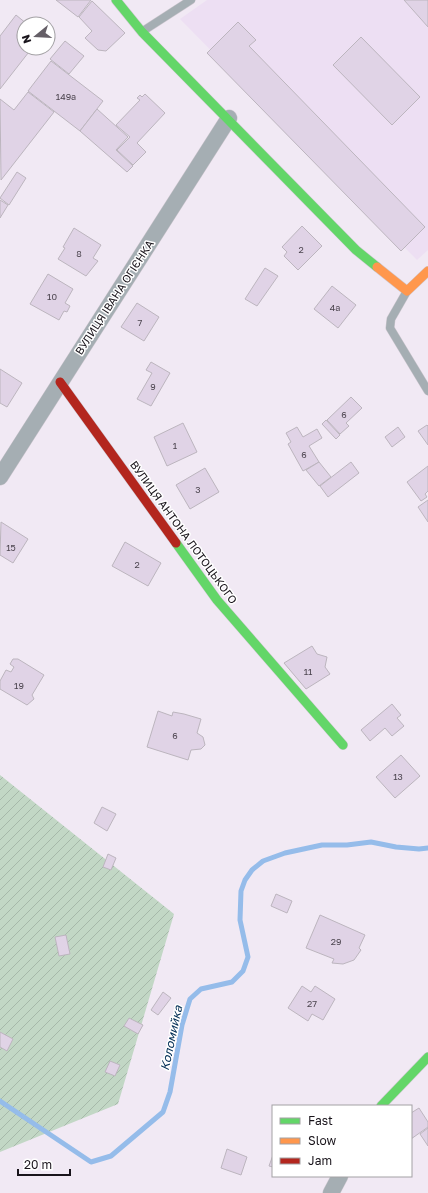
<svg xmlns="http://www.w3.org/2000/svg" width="428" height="1193" font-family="'Golos Text',sans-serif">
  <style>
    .built { fill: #eddff3 }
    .garden { fill: url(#garden-furrows) }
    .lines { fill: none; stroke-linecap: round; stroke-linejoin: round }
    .stream { stroke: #95bcea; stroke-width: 5 }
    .building { fill: #e0d3e6; stroke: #bcb5be }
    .lane-casing { stroke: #cec8d0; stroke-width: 9 }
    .street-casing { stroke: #cec8d0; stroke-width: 17 }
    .fast-casing { stroke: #cec8d0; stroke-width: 10 }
    .slow-casing { stroke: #cec8d0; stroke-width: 10 }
    .jam-casing { stroke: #cec8d0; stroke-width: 10 }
    .lane { stroke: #a5aeb3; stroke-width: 8 }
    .street { stroke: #a5aeb3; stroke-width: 16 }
    .fast { stroke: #63d668; stroke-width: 9 }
    .slow { stroke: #ff974d; stroke-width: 9 }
    .jam { stroke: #b3261e; stroke-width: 9 }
    .labels { text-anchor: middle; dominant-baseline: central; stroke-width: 3; stroke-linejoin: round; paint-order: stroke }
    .number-label { font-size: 9px; fill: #4c454f }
    .street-label { font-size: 11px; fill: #19141b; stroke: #fff }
    .water-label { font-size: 12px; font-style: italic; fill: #002d54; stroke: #fff }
  </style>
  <defs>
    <pattern id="garden-furrows" width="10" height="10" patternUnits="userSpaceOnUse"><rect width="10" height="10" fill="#c2d7c5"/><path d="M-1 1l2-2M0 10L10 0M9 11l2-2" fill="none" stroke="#a6b8a9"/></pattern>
  </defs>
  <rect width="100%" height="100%" fill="#f1e9f4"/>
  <polygon class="built" points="207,0 428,0 428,250 417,260 180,19"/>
  <polygon class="garden" points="0,775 174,914 118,1104 0,1152"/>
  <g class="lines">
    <polyline class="stream" points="0,1101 91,1162 111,1156 163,1112 170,1092 182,1025 190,999 201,989 232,982 243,971 248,957 240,920 241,891 245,880 252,870 263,861 285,853 322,845 347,845 371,842 396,847 419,849 428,848"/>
  </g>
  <g class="building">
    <polygon points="56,0 91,0 78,17"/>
    <polygon points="404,0 428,0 428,27"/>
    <polygon points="92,1 125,33 106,51 98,50 85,38 92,31 79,17"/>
    <polygon points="16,15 27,24 24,24 24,48 32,48 0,89 0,36"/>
    <polygon points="238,22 256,40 249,46 425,227 401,251 207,53"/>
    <polygon points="361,37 420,97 392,125 333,65"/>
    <polygon points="65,41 84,56 69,74 50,59"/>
    <polygon points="51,61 103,101 80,131 28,91"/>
    <polygon points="28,92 54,112 1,180 0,99 14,110"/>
    <polygon points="145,94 165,113 137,143 146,152 133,165 117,150 130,137 116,125 140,100 137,98 140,95 142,97"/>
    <polygon points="97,109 128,137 116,150 133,166 127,172 80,131"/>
    <polygon points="17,172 26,178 9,205 0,198"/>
    <polygon points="0,200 8,205 0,218"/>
    <polygon points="302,226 322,246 298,270 284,256 287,252 282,247"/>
    <polygon points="74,228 101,245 93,258 98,261 86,276 58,259 65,248 63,247"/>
    <polygon points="265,268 278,276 257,306 245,299"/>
    <polygon points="48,274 73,289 65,303 70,306 67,312 64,311 59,320 30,304"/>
    <polygon points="332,286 356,305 338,328 314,309"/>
    <polygon points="137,303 159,317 144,341 121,327"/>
    <polygon points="151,362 170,373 151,406 137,399 152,373 146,370"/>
    <polygon points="0,369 22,383 7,407 0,403"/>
    <polygon points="351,397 362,408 346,423 349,426 340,434 327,420"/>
    <polygon points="326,420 340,435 336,439 322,424"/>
    <polygon points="183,423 197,452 167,466 154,437"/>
    <polygon points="427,425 428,426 428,445 418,431"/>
    <polygon points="297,427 303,437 317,429 322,438 309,446 319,462 303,471 288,444 291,442 286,433"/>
    <polygon points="398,427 405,437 392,447 385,437"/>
    <polygon points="319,462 331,477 319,486 306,470"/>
    <polygon points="351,462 359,473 328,497 320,486"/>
    <polygon points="428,466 428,491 425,494 427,497 421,501 407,482"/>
    <polygon points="205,468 219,492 190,509 176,485"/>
    <polygon points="428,500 428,522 418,507"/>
    <polygon points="1,522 28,539 13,563 0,555"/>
    <polygon points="125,542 161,563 148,586 112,566"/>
    <polygon points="312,646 317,654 327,657 325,667 330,674 306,689 284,663"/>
    <polygon points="13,659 18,659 44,675 32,695 34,699 27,705 0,689 0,681 6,670 11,672 14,667 10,664"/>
    <polygon points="392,704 401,715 397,718 404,726 392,736 385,728 370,741 361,730"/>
    <polygon points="158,711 172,716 173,712 184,714 201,719 197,733 203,737 205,745 201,749 191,750 188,760 147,747"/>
    <polygon points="401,755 420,776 395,798 376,777"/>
    <polygon points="102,807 116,814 107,831 94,823"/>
    <polygon points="108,854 116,858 111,870 103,867"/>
    <polygon points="276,894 292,901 287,913 271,906"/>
    <polygon points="320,915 365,935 359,948 361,950 354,960 343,964 332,963 334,959 306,948"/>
    <polygon points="66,935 70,954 59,956 55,937"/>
    <polygon points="302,986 311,992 315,986 335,999 323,1020 312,1014 308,1021 288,1008"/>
    <polygon points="163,992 171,998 158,1015 151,1010"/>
    <polygon points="129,1018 143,1025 138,1034 124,1026"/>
    <polygon points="0,1032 13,1039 7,1051 0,1047"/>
    <polygon points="110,1061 120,1065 115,1076 105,1072"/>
    <polygon points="419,1108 428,1122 428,1127 411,1139 411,1113"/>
    <polygon points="428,1128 428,1146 420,1134"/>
    <polygon points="227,1149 247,1157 241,1175 221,1168"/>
    <polygon points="273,1155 273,1167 269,1166"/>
  </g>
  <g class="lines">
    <g class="lane-casing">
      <g id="lane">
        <polyline points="143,31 191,0"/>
        <polyline points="407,291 391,319 390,328 428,391"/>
      </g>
    </g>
    <g class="street-casing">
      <g id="street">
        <polyline points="0,477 229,118"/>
        <polyline points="331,1193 340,1176"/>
      </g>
    </g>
    <g class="fast-casing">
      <g id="fast">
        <polyline points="116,0 142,32 356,250 377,267"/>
        <polyline points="176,543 217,600 343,745"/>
        <polyline points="381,1106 428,1057"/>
      </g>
    </g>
    <g class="slow-casing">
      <polyline id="slow" points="377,267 407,291 428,271"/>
    </g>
    <g class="jam-casing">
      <polyline id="jam" points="60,382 176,543"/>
    </g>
    <use href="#lane" class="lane"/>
    <use href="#street" class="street"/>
    <use href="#fast" class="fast"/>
    <use href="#slow" class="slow"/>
    <use href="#jam" class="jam"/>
  </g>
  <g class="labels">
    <g class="number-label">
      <text x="66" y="96">149а</text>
      <text x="301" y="249">2</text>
      <text x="79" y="253">8</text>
      <text x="52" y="296">10</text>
      <text x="335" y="307">4а</text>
      <text x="140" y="322">7</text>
      <text x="153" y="386">9</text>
      <text x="344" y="414">6</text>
      <text x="175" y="445">1</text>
      <text x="304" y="454">6</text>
      <text x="198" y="489">3</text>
      <text x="11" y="547">15</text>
      <text x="137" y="564">2</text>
      <text x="308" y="671">11</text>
      <text x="19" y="685">19</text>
      <text x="175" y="735">6</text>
      <text x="398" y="776">13</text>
      <text x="336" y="941">29</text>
      <text x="312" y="1003">27</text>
    </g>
    <g class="street-label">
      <text transform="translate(114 297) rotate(-57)">ВУЛИЦЯ ІВАНА ОГІЄНКА</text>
      <text transform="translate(184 532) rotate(54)">ВУЛИЦЯ АНТОНА ЛОТОЦЬКОГО</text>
    </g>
    <g class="water-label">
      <text transform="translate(171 1038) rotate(-78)">Коломийка</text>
    </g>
  </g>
  <rect x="272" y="1105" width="140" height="72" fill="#ffffff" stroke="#a3a1a4"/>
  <rect x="280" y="1118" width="20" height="6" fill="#63d668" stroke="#a3a1a4"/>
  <text x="308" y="1125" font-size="12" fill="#19141b">Fast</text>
  <rect x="280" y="1138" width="20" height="6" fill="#ff974d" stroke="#a3a1a4"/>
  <text x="308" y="1145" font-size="12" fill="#19141b">Slow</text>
  <rect x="280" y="1158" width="20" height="6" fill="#b3261e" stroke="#a3a1a4"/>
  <text x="308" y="1165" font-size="12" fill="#19141b">Jam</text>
  <g transform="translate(36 36) rotate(252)"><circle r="19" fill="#ffffff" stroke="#a3a1a4"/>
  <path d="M0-3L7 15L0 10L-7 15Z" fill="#655f67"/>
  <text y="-6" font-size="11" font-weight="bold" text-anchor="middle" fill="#19141b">N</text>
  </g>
  <path d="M18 1169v6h52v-6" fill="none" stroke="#19141b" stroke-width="2"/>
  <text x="24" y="1169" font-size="12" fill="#19141b" stroke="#ffffff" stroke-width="3" paint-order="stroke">20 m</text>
</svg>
